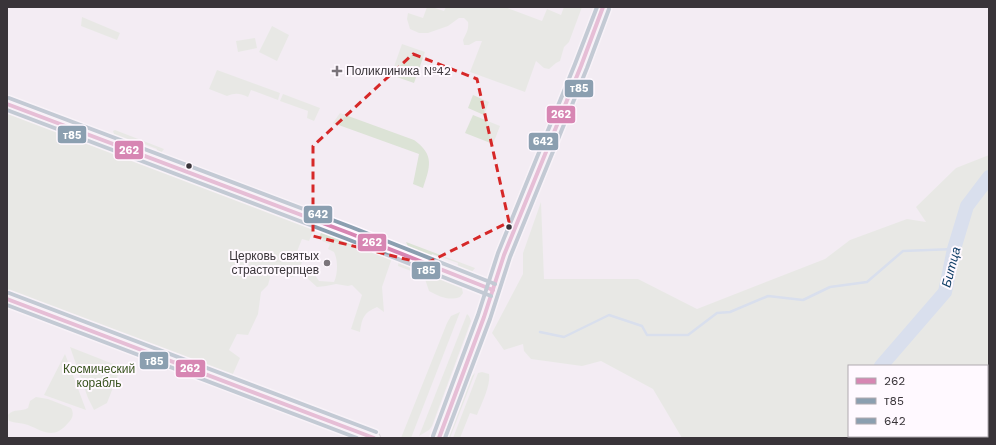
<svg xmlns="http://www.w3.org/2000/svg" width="996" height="445" font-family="'Work Sans',sans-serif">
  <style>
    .green { fill: #dce3d6; fill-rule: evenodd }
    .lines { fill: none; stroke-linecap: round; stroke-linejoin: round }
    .stream { stroke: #bacee6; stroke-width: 2.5 }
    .river { stroke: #bacee6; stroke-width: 14 }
    .major-casing { stroke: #c0bac0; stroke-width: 14 }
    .major { stroke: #fdfcfd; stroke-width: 12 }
    .bus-1-casing { stroke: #fff9ff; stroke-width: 7 }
    .bus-2-casing { stroke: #fff9ff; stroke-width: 7 }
    .bus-3-casing { stroke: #fff9ff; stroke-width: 7 }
    .bus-1 { stroke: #d786b3; stroke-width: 4 }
    .bus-2 { stroke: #8b9fb0; stroke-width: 4 }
    .bus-3 { stroke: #8b9fb0; stroke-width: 4 }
    .marked { fill: none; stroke: #d62828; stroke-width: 3; stroke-dasharray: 8 5; stroke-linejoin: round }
    .poi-dot { fill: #7a747a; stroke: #fff9ff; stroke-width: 1.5 }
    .bus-dot { fill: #393439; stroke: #fff9ff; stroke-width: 1.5 }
    .labels { text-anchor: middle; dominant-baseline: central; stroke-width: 4; stroke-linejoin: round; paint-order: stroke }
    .poi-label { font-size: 12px; fill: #393439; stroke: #fff9ff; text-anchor: start }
    .park-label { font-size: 12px; fill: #38531e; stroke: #fff9ff }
    .water-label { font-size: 13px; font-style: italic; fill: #0f3e66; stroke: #fff9ff }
    .line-badge { stroke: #fff9ff; stroke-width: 1.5 }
    .badge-label { font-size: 11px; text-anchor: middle; font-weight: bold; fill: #fff }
  </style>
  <rect width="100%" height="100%" fill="#f3ecf3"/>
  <g class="green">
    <path d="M 427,7 L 432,7 L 444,11 L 446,7 L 505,7 L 542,21 L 547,9 L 561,15 L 564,7 L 582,7 L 569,42 L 564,47 L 560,61 L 556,63 L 549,69 L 544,68 L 536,61 L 525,92 L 470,72 L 482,41 L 476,41 L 469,45 L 464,45 L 463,40 C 466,33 469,30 468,22 L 464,18 L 459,18 L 448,26 L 428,33 L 419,33 L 410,29 L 407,19 L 408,13 L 423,18 Z"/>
    <polygon points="82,17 120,33 117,40 81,26"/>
    <polygon points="272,26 289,35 277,61 259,52"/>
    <polygon points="255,38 257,48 238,52 236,41"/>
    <polygon points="402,44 425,52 414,83 391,75"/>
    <path d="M 217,70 L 280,93 L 278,100 L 251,90 L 248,97 C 239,93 235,93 227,96 L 209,89 Z"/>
    <polygon points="283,94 320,108 314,121 307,118 308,111 280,101"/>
    <polygon points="473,95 489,102 484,115 468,108"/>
    <path d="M 7,111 L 197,182 L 314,228 L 309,241 L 302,239 L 294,259 L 302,262 L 298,271 L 308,274 L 310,273 L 315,275 L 319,281 L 334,282 C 338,273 338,260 334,252 L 328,249 L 330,244 L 322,241 L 323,238 L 319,237 L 322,231 L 392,258 L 382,287 L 384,312 L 377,307 C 363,313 362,319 360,332 L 351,329 L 362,295 L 352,285 L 348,286 L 336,284 L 326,286 L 317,287 L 307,278 L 297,274 L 293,277 L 276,274 L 271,274 L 268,285 L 261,292 L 258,314 L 248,335 L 237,334 L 229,350 L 240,358 L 232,376 L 7,292 Z"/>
    <path d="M 340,113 L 414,140 C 435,155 430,167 423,188 L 413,184 L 419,154 L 333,123 Z"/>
    <polygon points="473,115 500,126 493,144 465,133"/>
    <polygon points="115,130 164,149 161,153 156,153 157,149 134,140 132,144 115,137 113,131"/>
    <path d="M 989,155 L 989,438 L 682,438 L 653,389 L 601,361 L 582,366 L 531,359 L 524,351 L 523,344 L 504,350 L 492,333 L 523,274 L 523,253 L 541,202 L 544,279 L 638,279 L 697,309 L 825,259 L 850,240 L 907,219 L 926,222 L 916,207 L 956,168 ZM 849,366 L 987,366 L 987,436 L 849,436 Z"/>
    <polygon points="406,242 475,268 471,273 457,268 458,263 432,254 430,258 409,249"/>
    <path d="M 399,260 L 461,284 L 463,293 L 460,297 C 449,301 440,297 429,291 L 424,276 L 398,266 Z"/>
    <polygon points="460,312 411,438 401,438 447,323 451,316"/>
    <polygon points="467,314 469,316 471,321 432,426 429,430 419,436"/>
    <polygon points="70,347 121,367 107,403 94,410 88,398"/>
    <polygon points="65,354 86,410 44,395"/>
    <path d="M 482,372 L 489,374 C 491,385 481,405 477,415 L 470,413 L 460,438 L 453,438 L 478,373 Z"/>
    <polygon points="475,373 450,438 447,438 470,378"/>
    <path d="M 36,397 L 48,399 L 71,408 C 74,413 73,418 69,422 C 54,440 45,432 28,425 C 22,423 15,423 9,421 L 8,415 C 14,408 21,412 28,408 L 30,401 Z"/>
  </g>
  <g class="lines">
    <polyline class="stream" points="540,332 564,337 609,315 642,326 647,335 688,335 717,313 730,312 768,296 803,300 830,287 867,282 903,251 954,249"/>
    <g class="river">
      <polyline points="881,366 945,292 954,249 967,206 989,177"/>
      <polyline points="880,438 880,436"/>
    </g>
    <g class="major-casing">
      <g id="major">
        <polyline points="7,104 349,233 493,290"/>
        <polyline points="7,299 374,438"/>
        <polyline points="439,438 484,317 504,255 581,66 603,7"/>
      </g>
    </g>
    <use href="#major" class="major"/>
    <g class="bus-1-casing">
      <g id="bus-1">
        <polyline points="7,104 349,233 493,290"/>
        <polyline points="7,299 374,438"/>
        <polyline points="439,438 484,317 504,255 581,66 603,7"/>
      </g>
    </g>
    <g class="bus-2-casing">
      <g id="bus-2">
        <polyline points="7,110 347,239 491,296"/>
        <polyline points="7,305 357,438"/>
        <polyline points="445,438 490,319 510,257 587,68 609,9"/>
      </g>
    </g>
    <g class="bus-3-casing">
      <g id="bus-3">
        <polyline points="9,98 351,227 495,284"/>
        <polyline points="9,293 376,432"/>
        <polyline points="433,436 478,315 498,253 575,64 597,7"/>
      </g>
    </g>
    <use href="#bus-1" class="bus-1"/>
    <use href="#bus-2" class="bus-2"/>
    <use href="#bus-3" class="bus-3"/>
  </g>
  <path d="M0 0H996V445H0ZM 413,54 L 477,79 L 509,222 L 425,264 L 313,236 L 313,146 Z" fill="#f3ecf3" fill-opacity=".55" fill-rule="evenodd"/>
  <path class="marked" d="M 413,54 L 477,79 L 509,222 L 425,264 L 313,236 L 313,146 Z"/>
  <g class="poi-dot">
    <path d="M335 65h4v4h4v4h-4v4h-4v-4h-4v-4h4z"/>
    <circle cx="327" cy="263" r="4"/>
  </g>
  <g class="bus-dot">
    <circle cx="189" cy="166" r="3.5"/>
    <circle cx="509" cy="227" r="3.5"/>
  </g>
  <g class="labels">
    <g class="poi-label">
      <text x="346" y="71">Поликлиника №42</text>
      <text x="319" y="256" text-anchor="end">Церковь святых<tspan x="319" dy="14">страстотерпцев</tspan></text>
    </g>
    <g class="park-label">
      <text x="99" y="369">Космический<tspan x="99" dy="14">корабль</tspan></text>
    </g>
    <g class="water-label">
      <text transform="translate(951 267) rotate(-75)">Битца</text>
    </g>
  </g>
  <g class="line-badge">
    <rect x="564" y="79" width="30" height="19" rx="4" fill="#8b9fb0"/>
    <rect x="546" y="105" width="30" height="19" rx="4" fill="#d786b3"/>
    <rect x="57" y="125" width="30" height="19" rx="4" fill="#8b9fb0"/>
    <rect x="528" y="132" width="31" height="19" rx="4" fill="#8b9fb0"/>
    <rect x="114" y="140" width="30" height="20" rx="4" fill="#d786b3"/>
    <rect x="303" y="205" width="30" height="19" rx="4" fill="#8b9fb0"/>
    <rect x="357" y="233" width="30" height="19" rx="4" fill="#d786b3"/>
    <rect x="411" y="261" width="30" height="19" rx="4" fill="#8b9fb0"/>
    <rect x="139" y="351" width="30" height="19" rx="4" fill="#8b9fb0"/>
    <rect x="175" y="359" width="31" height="19" rx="4" fill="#d786b3"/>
  </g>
  <g class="badge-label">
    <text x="579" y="92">т85</text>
    <text x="561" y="118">262</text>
    <text x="72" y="139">т85</text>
    <text x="543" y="145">642</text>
    <text x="129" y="154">262</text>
    <text x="318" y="218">642</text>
    <text x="372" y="246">262</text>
    <text x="426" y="274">т85</text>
    <text x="154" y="365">т85</text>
    <text x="190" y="372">262</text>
  </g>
  <rect width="996" height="445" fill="none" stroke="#393439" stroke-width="16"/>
  <rect x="848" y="365" width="140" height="72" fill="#fff9ff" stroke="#b0aab0"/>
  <rect x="856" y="378" width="20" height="6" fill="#d786b3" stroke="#b0aab0"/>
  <text x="884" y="385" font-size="12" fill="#393439">262</text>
  <rect x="856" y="398" width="20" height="6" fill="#8b9fb0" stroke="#b0aab0"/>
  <text x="884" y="405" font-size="12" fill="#393439">т85</text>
  <rect x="856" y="418" width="20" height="6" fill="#8b9fb0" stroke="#b0aab0"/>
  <text x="884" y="425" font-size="12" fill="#393439">642</text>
</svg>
